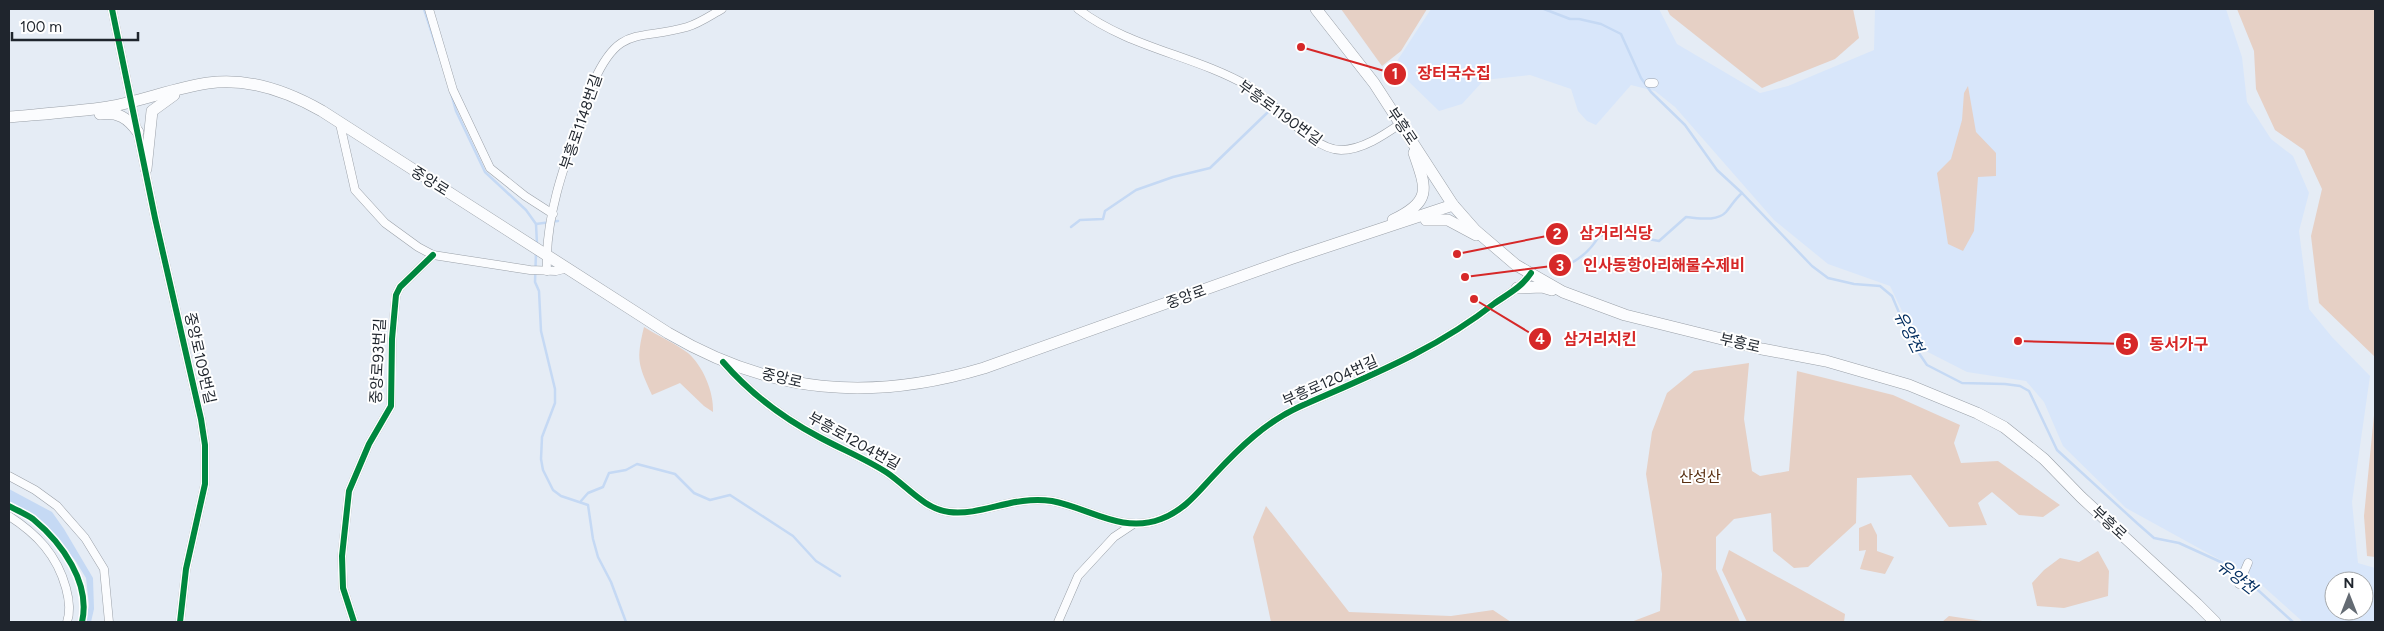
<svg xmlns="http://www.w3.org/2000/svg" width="2384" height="631" font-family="Figtree,'Noto Sans KR',sans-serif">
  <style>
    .built { fill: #d8e6fa; fill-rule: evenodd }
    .green { fill: #e6d0c5 }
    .water { fill: #c5d9f4 }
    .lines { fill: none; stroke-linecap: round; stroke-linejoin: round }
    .stream { stroke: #c5d9f4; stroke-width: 2.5 }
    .street-casing { stroke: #9aa0a8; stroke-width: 9 }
    .secondary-casing { stroke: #9aa0a8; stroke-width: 12 }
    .street { stroke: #fbfcfe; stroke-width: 8 }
    .secondary { stroke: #fbfcfe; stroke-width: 11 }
    .cycleway-casing { stroke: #fff; stroke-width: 9 }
    .cycleway { stroke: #00873e; stroke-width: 6 }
    .labels { text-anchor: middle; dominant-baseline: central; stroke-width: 4; stroke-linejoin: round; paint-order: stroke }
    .street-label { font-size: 15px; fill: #1f252d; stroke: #fff }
    .park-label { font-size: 15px; fill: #572d0f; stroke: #fff }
    .water-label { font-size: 16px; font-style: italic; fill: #032e60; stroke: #fff }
    .leader { fill: none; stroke: #d62828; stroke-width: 2 }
    .callout-dot { fill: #d62828; stroke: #fff; stroke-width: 2 }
    .mark-label { font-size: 15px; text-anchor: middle; font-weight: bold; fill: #fff }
    .callout-label { font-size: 16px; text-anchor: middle; font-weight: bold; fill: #d62828; stroke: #fff; stroke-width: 4; stroke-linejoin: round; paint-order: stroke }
  </style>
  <rect width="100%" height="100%" fill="#e5ecf5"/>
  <path class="built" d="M 1431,9 L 1659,9 L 1677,44 L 1760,93 L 1788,86 L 1874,50 L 1875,9 L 2226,9 L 2242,57 L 2247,102 L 2271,139 L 2293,156 L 2309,193 L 2299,231 L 2309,309 L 2332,337 L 2370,376 L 2352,502 L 2358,563 L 2375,568 L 2375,622 L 2303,622 L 2255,579 L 2126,508 L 2063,446 L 2044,402 L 2026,381 L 1967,372 L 1920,348 L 1890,286 L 1828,264 L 1774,220 L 1675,107 L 1655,91 L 1631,85 L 1596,125 L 1587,121 L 1578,111 L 1571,89 L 1530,75 L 1484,80 L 1462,104 L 1439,111 L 1406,79 L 1397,61 ZM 2334,581 L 2364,581 L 2364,611 L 2334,611 Z"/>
  <g class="green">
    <polygon points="1341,9 1427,9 1401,51 1382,66"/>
    <polygon points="1667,9 1853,9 1859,38 1835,59 1762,88 1670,15"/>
    <polygon points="2237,9 2375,9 2375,357 2319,303 2311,236 2322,189 2304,150 2275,130 2256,89 2254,51"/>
    <polygon points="1968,86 1976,132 1996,153 1996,176 1978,177 1974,231 1963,251 1948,244 1937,173 1951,159 1962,120 1964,93"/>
    <path d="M 644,327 C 658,336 675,343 688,353 C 703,366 714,392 713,412 L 704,406 L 680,383 L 652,395 C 638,364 636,360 644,327 Z"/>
    <polygon points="1749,363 1744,419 1752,471 1760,476 1789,471 1797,371 1893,395 1960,425 1954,443 1961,463 1998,461 2060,505 2043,517 2019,515 1992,492 1978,503 1987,525 1949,527 1911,475 1857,478 1856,523 1808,567 1794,568 1773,551 1771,513 1734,519 1716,537 1716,569 1740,622 1631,622 1660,611 1662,574 1646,474 1652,432 1667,393 1694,371"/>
    <polygon points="2375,405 2375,557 2367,556 2364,516"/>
    <polygon points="1266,506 1349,612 1451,616 1493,610 1511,622 1271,622 1253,537"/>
    <polygon points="1871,523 1877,535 1877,551 1894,557 1885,574 1860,569 1866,550 1859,551 1859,528"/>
    <polygon points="1729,550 1845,614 1844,622 1747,622 1722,570"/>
    <polygon points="2098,551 2109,571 2108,596 2064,608 2037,606 2032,583 2044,570 2060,558 2079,562"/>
    <polygon points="1949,616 1989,622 1942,622"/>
  </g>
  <polygon class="water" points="9,489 52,512 64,529 93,578 94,609 91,622 85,622 89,605 86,578 75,560 43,524 9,503"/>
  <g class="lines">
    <g class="stream">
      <polyline points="424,9 438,52"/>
      <polyline points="1544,9 1570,19 1579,19 1601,24 1621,34 1641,78 1651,92 1685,125 1717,170 1742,193 1812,266 1828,278 1854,284 1880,286 1892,296 1912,343 1927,365 1962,383 2005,384 2020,386 2029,391 2057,450 2138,524 2154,538 2179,543 2223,563 2248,581 2293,622"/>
      <polyline points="451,93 456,111 485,172 526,210 536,224 537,244"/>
      <polyline points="536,224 558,221"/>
      <polyline points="1071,227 1080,220 1103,219 1105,211 1136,190 1173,177 1210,168 1268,112"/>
      <polyline points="536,252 535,282 539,291 541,331 555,389 555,403 542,437 541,459 543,470 553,490 561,496 588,505 593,539 598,557 611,582 626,622"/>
      <path d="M 1561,268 C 1578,261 1590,252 1599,236 L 1616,233 L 1659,241 L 1686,217 C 1699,218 1717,222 1726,212 C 1732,205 1735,199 1742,193"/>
      <polyline points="581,501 588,493 603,487 609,473 626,470 637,464 675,474 694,493 710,500 730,495 793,536 816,561 840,576"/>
    </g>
    <g class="street-casing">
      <g id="street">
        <polyline points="112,9 155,218 201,419 205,445 205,484 186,569 180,622"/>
        <polyline points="429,9 453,90 490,168 525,196 553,214"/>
        <path d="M 1078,9 C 1129,48 1194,55 1248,86 C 1274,101 1311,150 1341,150 C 1362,150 1384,135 1400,124"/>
        <polyline points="1649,83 1654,83"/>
        <polyline points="340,124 355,190 385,223 418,247 433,255 530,270 556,271 568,268"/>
        <path d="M 547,271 C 544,207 574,141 594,81 C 620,24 638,41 687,27 C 700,23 711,15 722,9"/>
        <path d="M 723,362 C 749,392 783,418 819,437 C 841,449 864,458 886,472 C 906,485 924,509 949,512 C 983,516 1013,495 1052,501 C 1089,508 1122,534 1161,519 C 1185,510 1198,492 1215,474 C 1239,448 1266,422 1299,407 C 1369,376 1434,351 1495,303 C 1508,294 1522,287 1531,273"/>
        <polyline points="9,476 35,490 57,506 85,538 104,569 109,622"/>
        <path d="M 9,516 C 37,534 57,555 66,588 C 69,599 71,611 67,622"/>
        <polyline points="2239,584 2248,563"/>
        <polyline points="354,622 343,588 342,556 349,491 369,444 391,406 392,339 396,295 400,287 433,255"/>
        <polyline points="1058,622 1078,576 1114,537 1132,525"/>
      </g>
    </g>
    <g class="secondary-casing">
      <g id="secondary">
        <polyline points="1316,9 1374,83 1453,205 1475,230 1516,265 1563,292 1625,315 1762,349 1826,361 1909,385 1977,413 2004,427 2044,459 2081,497 2197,604 2215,622"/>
        <path d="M 100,114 C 118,112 127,117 138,132"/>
        <path d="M 9,117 C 42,114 75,112 108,107 C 142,101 174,88 208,83 C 249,77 287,91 322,111 L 668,333 C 772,394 870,402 984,368 L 1290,259 L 1453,205"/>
        <polyline points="146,169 152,111 174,95"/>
        <path d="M 1393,220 C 1433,201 1426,188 1414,153"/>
        <polyline points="1426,220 1448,220 1476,235"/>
        <polyline points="1517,288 1542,287 1552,290"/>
      </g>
    </g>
    <use href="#street" class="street"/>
    <use href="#secondary" class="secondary"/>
    <g class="cycleway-casing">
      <g id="cycleway">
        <polyline points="112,9 155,218 201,419 205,445 205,484 186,569 180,622"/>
        <path d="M 723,362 C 749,392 783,418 819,437 C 841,449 864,458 886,472 C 906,485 924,509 949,512 C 983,516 1013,495 1052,501 C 1089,508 1122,534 1161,519 C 1185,510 1198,492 1215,474 C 1239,448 1266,422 1299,407 C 1369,376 1434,351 1495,303 C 1508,294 1522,287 1531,273"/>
        <path d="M 9,506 C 16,510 26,514 33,519 C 62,543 91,583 82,622"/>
        <polyline points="354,622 343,588 342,556 349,491 369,444 391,406 392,339 396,295 400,287 433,255"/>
      </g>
    </g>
    <use href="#cycleway" class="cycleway"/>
  </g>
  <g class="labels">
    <g class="street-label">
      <text transform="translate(1280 113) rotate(36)">부흥로1190번길</text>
      <text transform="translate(581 122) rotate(-71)">부흥로1148번길</text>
      <text transform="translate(1402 126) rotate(56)">부흥로</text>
      <text transform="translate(430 181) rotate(32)">중앙로</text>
      <text transform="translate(1186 297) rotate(-20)">중앙로</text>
      <text transform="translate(1740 343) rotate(13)">부흥로</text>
      <text transform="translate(200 358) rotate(77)">중앙로109번길</text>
      <text transform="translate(378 361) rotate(-87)">중앙로93번길</text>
      <text transform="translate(782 378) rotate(13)">중앙로</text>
      <text transform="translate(1330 381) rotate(-24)">부흥로1204번길</text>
      <text transform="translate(854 441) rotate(29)">부흥로1204번길</text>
      <text transform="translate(2109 523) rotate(43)">부흥로</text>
    </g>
    <g class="park-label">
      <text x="1700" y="477">산성산</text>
    </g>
    <g class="water-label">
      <text transform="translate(1909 332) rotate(63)">유양천</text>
      <text transform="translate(2237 577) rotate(38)">유양천</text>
    </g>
  </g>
  <path class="leader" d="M1301 47L1395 74M1457 254L1557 234M1465 277L1560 265M1474 299L1540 339M2018 341L2127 344"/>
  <g class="callout-dot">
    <circle cx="1301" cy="47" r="5"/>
    <circle cx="1457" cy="254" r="5"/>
    <circle cx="1465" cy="277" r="5"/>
    <circle cx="1474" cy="299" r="5"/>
    <circle cx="2018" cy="341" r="5"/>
    <circle cx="1395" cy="74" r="12"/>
    <circle cx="1557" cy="234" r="12"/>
    <circle cx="1560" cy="265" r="12"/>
    <circle cx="1540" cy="339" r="12"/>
    <circle cx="2127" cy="344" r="12"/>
  </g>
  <g class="mark-label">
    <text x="1395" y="79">1</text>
    <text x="1557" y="239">2</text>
    <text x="1560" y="271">3</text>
    <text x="1540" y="344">4</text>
    <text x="2127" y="349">5</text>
  </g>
  <g class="callout-label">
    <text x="1454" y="79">장터국수집</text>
    <text x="1616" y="239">삼거리식당</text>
    <text x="1664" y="271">인사동항아리해물수제비</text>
    <text x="1600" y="345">삼거리치킨</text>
    <text x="2179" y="350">동서가구</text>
  </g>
  <rect width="2384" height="631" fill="none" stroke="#1f252d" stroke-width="20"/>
  <g transform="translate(2349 596)"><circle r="24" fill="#ffffff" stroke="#a5a8ab"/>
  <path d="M0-4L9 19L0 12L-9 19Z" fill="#646b73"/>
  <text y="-8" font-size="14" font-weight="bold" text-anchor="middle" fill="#1f252d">N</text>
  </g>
  <path d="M12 32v8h126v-8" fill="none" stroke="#1f252d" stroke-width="2.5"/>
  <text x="20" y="32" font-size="15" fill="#1f252d" stroke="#ffffff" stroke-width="4" paint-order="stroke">100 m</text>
</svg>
